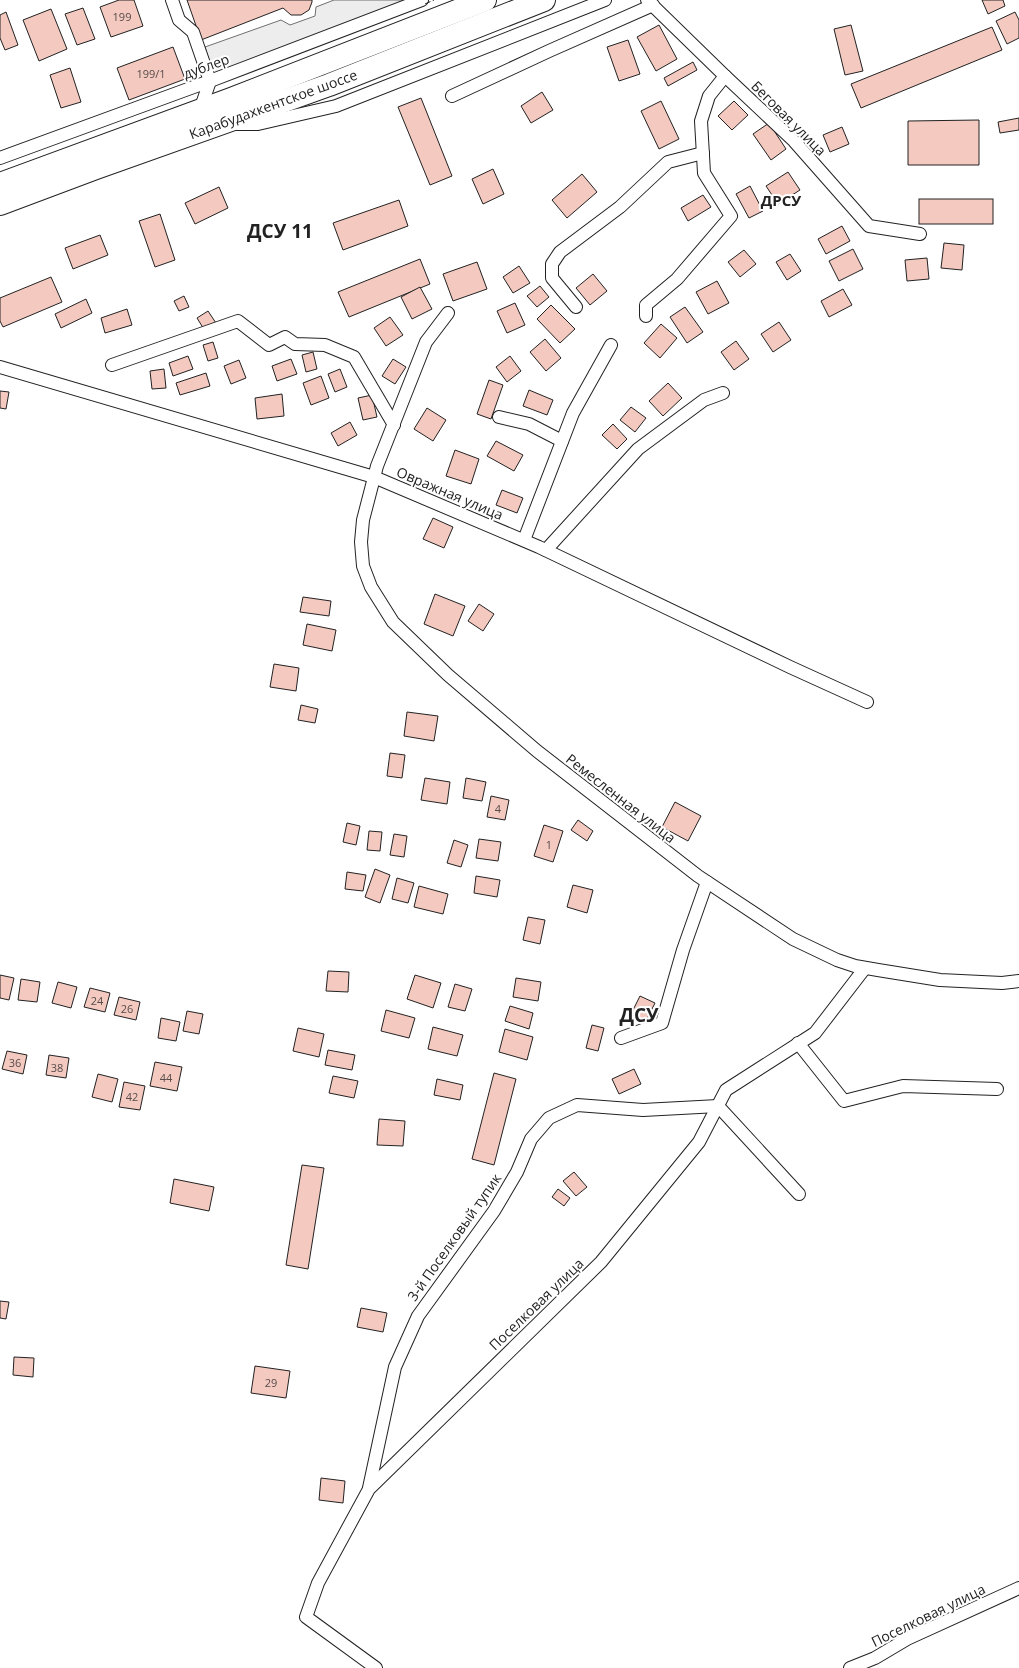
<svg xmlns="http://www.w3.org/2000/svg" width="1019" height="1668" font-family="'Open Sans',sans-serif">
  <style>
    .parking { fill: #ededed; stroke: #6f6f6f }
    .building { fill: #f3c9c0; stroke: #222 }
    .lines { fill: none; stroke-linecap: round; stroke-linejoin: round }
    .street-casing { stroke: #222; stroke-width: 14 }
    .highway-casing { stroke: #222; stroke-width: 24 }
    .street { stroke: #fff; stroke-width: 12 }
    .highway { stroke: #fff; stroke-width: 22 }
    .fence { stroke: #222; stroke-width: 1; stroke-dasharray: 6 2.5; stroke-linecap: butt }
    .labels { text-anchor: middle; dominant-baseline: central; stroke-width: 4; stroke-linejoin: round; paint-order: stroke }
    .number-label { font-size: 11px; fill: #564c4a }
    .street-label { font-size: 14px; fill: #222; stroke: #fff }
    .neighbourhood-label { font-size: 15px; font-weight: bold; fill: #222; stroke: #fff }
    .district-label { font-size: 19px; font-weight: bold; fill: #222; stroke: #fff }
  </style>
  <rect width="100%" height="100%" fill="#fff"/>
  <polygon class="parking" points="334,0 408,0 213,74 205,47 281,20 290,25 315,16 316,7"/>
  <g class="building">
    <polygon points="119,0 134,0 143,26 111,37 100,7"/>
    <polygon points="187,0 312,0 312,2 309,10 301,15 291,15 283,8 201,40"/>
    <polygon points="982,0 1003,0 1005,6 988,14"/>
    <polygon points="83,8 95,39 77,45 65,14"/>
    <polygon points="51,9 67,49 39,61 23,20"/>
    <polygon points="6,12 18,45 5,50 0,38 0,15"/>
    <polygon points="1015,12 1019,20 1019,38 1007,44 996,21"/>
    <polygon points="659,25 677,59 656,71 637,37"/>
    <polygon points="851,25 863,71 845,75 834,29"/>
    <polygon points="992,27 1002,50 861,108 851,84"/>
    <polygon points="628,40 640,74 619,81 607,47"/>
    <polygon points="173,47 185,79 129,100 117,68"/>
    <polygon points="693,62 697,70 668,86 664,78"/>
    <polygon points="70,68 81,102 61,108 50,75"/>
    <polygon points="542,92 553,110 531,123 521,106"/>
    <polygon points="421,98 452,176 430,185 398,107"/>
    <polygon points="661,101 679,139 659,149 641,111"/>
    <polygon points="734,101 748,115 732,130 718,116"/>
    <polygon points="1019,118 1019,130 1000,133 998,122"/>
    <polygon points="979,120 979,165 908,165 908,121"/>
    <polygon points="769,123 786,149 771,160 753,134"/>
    <polygon points="842,127 849,144 830,152 823,135"/>
    <polygon points="493,169 504,194 483,204 472,179"/>
    <polygon points="788,172 800,190 778,204 766,186"/>
    <polygon points="582,174 597,192 567,218 552,200"/>
    <polygon points="750,186 763,211 749,218 736,194"/>
    <polygon points="219,187 228,208 195,224 185,203"/>
    <polygon points="703,195 711,207 688,221 681,208"/>
    <rect x="919" y="199" width="74" height="25"/>
    <polygon points="399,200 408,226 343,250 333,223"/>
    <polygon points="160,214 175,260 155,267 139,221"/>
    <polygon points="842,226 850,241 826,254 818,239"/>
    <polygon points="100,235 108,255 73,269 65,248"/>
    <polygon points="944,243 964,245 962,270 941,268"/>
    <polygon points="853,249 863,269 839,281 829,261"/>
    <polygon points="744,250 756,264 740,277 728,262"/>
    <polygon points="790,254 801,271 787,280 776,262"/>
    <polygon points="927,258 929,279 907,281 905,260"/>
    <polygon points="420,259 430,284 349,317 338,292"/>
    <polygon points="477,262 487,289 453,301 443,274"/>
    <polygon points="519,266 530,283 513,293 503,277"/>
    <polygon points="593,274 607,291 590,305 576,288"/>
    <polygon points="51,277 62,302 3,327 0,321 0,298"/>
    <polygon points="717,281 729,303 708,314 696,292"/>
    <polygon points="540,286 549,297 537,307 527,296"/>
    <polygon points="420,287 432,309 412,319 401,297"/>
    <polygon points="843,289 852,305 829,317 821,301"/>
    <polygon points="184,296 189,307 179,311 174,301"/>
    <polygon points="86,299 92,313 61,328 55,314"/>
    <polygon points="515,303 525,325 507,333 497,311"/>
    <polygon points="551,305 575,329 560,343 537,319"/>
    <polygon points="685,307 703,332 687,343 670,317"/>
    <polygon points="127,309 132,325 105,333 101,318"/>
    <polygon points="208,311 216,323 205,331 197,318"/>
    <polygon points="390,317 403,335 386,346 374,328"/>
    <polygon points="779,322 791,340 773,352 761,334"/>
    <polygon points="661,324 677,338 660,358 644,343"/>
    <polygon points="545,339 561,358 546,371 530,352"/>
    <polygon points="736,341 749,359 734,370 721,352"/>
    <polygon points="213,342 218,358 208,361 203,345"/>
    <polygon points="313,352 317,369 306,372 302,355"/>
    <polygon points="188,356 193,369 173,376 169,363"/>
    <polygon points="510,356 521,371 507,382 496,367"/>
    <polygon points="291,359 297,374 277,381 272,366"/>
    <polygon points="393,359 406,367 395,384 382,376"/>
    <polygon points="239,360 246,378 231,384 224,366"/>
    <polygon points="164,369 166,388 152,389 150,371"/>
    <polygon points="340,369 347,387 335,392 328,374"/>
    <polygon points="206,373 210,386 180,395 176,383"/>
    <polygon points="321,376 329,398 311,405 303,383"/>
    <polygon points="489,380 503,385 491,419 477,414"/>
    <polygon points="668,383 682,398 663,416 649,401"/>
    <polygon points="529,390 553,400 547,415 523,406"/>
    <polygon points="0,391 9,392 6,409 0,408"/>
    <polygon points="282,394 284,416 257,419 255,398"/>
    <polygon points="372,395 377,417 363,420 358,398"/>
    <polygon points="631,407 646,418 635,432 620,420"/>
    <polygon points="427,408 446,420 433,441 414,429"/>
    <polygon points="350,422 357,435 338,446 331,433"/>
    <polygon points="613,424 627,439 617,449 602,435"/>
    <polygon points="496,441 523,455 514,471 487,456"/>
    <polygon points="455,450 479,459 471,484 446,476"/>
    <polygon points="502,490 523,498 517,513 496,505"/>
    <polygon points="433,518 453,527 444,548 423,539"/>
    <polygon points="435,594 465,606 453,636 424,624"/>
    <polygon points="303,597 331,601 329,616 300,612"/>
    <polygon points="479,604 494,614 483,631 468,621"/>
    <polygon points="307,624 336,630 332,651 303,645"/>
    <polygon points="274,664 299,668 296,691 270,687"/>
    <polygon points="301,705 318,709 315,723 298,720"/>
    <polygon points="407,712 438,716 434,741 404,736"/>
    <polygon points="390,753 405,755 402,778 387,776"/>
    <polygon points="425,778 450,782 447,804 421,800"/>
    <polygon points="466,778 486,782 482,801 463,798"/>
    <polygon points="491,796 509,800 505,820 487,817"/>
    <polygon points="675,802 701,816 688,841 662,827"/>
    <polygon points="578,820 593,831 587,841 571,830"/>
    <polygon points="347,823 360,826 356,845 343,842"/>
    <polygon points="544,825 563,831 553,862 534,856"/>
    <polygon points="369,831 382,832 380,851 367,850"/>
    <polygon points="394,834 407,836 404,857 390,855"/>
    <polygon points="479,839 501,842 498,861 476,858"/>
    <polygon points="454,840 468,845 461,867 447,863"/>
    <polygon points="375,869 390,875 380,903 365,897"/>
    <polygon points="347,872 366,875 363,891 345,889"/>
    <polygon points="476,876 500,880 497,897 474,893"/>
    <polygon points="397,878 414,883 408,903 392,899"/>
    <polygon points="573,885 593,890 587,913 567,907"/>
    <polygon points="419,886 448,894 443,914 414,907"/>
    <polygon points="528,917 545,920 540,944 523,940"/>
    <polygon points="328,971 349,972 348,992 326,991"/>
    <polygon points="0,975 14,978 9,1000 0,998"/>
    <polygon points="415,975 441,983 433,1008 407,999"/>
    <polygon points="516,978 541,982 538,1001 513,997"/>
    <polygon points="21,979 40,982 37,1002 18,1000"/>
    <polygon points="58,982 77,987 71,1008 52,1003"/>
    <polygon points="455,984 472,989 465,1011 448,1007"/>
    <polygon points="90,988 110,993 105,1012 84,1007"/>
    <polygon points="640,996 655,1003 644,1025 629,1018"/>
    <polygon points="119,997 140,1002 136,1020 114,1015"/>
    <polygon points="510,1006 533,1013 529,1029 505,1021"/>
    <polygon points="386,1010 415,1018 409,1038 381,1031"/>
    <polygon points="187,1011 203,1014 199,1034 183,1031"/>
    <polygon points="161,1018 180,1022 176,1041 158,1038"/>
    <polygon points="592,1025 604,1028 598,1051 586,1048"/>
    <polygon points="433,1027 463,1035 457,1056 428,1049"/>
    <polygon points="298,1028 324,1034 319,1057 293,1051"/>
    <polygon points="505,1029 533,1037 527,1060 499,1052"/>
    <polygon points="328,1050 355,1055 352,1070 325,1065"/>
    <polygon points="7,1051 27,1055 23,1074 2,1069"/>
    <polygon points="49,1055 69,1058 66,1078 46,1075"/>
    <polygon points="155,1062 182,1067 177,1091 150,1086"/>
    <polygon points="634,1069 641,1084 619,1094 612,1079"/>
    <polygon points="494,1073 516,1079 494,1165 472,1159"/>
    <polygon points="98,1074 118,1079 112,1102 92,1097"/>
    <polygon points="333,1076 358,1081 354,1098 329,1093"/>
    <polygon points="437,1079 463,1085 460,1100 434,1095"/>
    <polygon points="124,1082 145,1086 140,1110 119,1107"/>
    <polygon points="379,1119 405,1121 403,1146 377,1145"/>
    <polygon points="302,1165 324,1168 308,1269 286,1265"/>
    <polygon points="574,1172 587,1187 576,1196 563,1181"/>
    <polygon points="174,1179 214,1187 209,1211 170,1203"/>
    <polygon points="558,1189 570,1198 564,1206 552,1197"/>
    <polygon points="0,1301 9,1302 6,1319 0,1318"/>
    <polygon points="361,1308 387,1313 383,1332 357,1327"/>
    <polygon points="14,1357 34,1358 33,1377 13,1375"/>
    <polygon points="255,1366 290,1371 286,1398 251,1393"/>
    <polygon points="321,1478 345,1481 343,1503 319,1500"/>
  </g>
  <g class="lines">
    <g class="street-casing">
      <g id="street">
        <polyline points="172,0 179,20 193,32 210,81 200,110"/>
        <polyline points="647,0 725,76 794,141 869,226 920,234"/>
        <polyline points="452,96 549,51 653,5"/>
        <polyline points="237,124 258,124 336,106 605,0"/>
        <polyline points="0,158 210,81 422,0"/>
        <polyline points="576,307 552,278 552,264 560,252 620,207 668,162 703,153"/>
        <polyline points="448,313 426,342 377,466 363,520 361,542 363,566 371,587 393,622 448,675 537,751 698,876 793,939 837,960 855,966 878,970 940,980 1002,983 1019,981"/>
        <polyline points="646,316 646,305 677,279 731,216 704,173 701,121 709,96 725,76"/>
        <polyline points="112,365 238,321 269,345 285,337 295,344 325,345 354,357 394,425"/>
        <polyline points="0,367 374,477 539,547 790,667 867,702"/>
        <polyline points="499,417 529,424 562,441"/>
        <polyline points="524,540 573,413 611,345"/>
        <polyline points="546,550 638,449 704,400 723,393"/>
        <polyline points="621,1038 662,1023 683,950 707,882"/>
        <polyline points="798,1043 844,1101 903,1086 997,1089"/>
        <polyline points="369,1488 395,1367 418,1316 494,1211 517,1172 531,1139 549,1118 577,1105 643,1110 718,1106 799,1194"/>
        <polyline points="376,1668 306,1617 318,1583 369,1489 601,1262 699,1142 726,1090 815,1033 865,968"/>
        <polyline points="850,1668 875,1658 907,1639 1019,1588"/>
      </g>
    </g>
    <g class="highway-casing">
      <g id="highway">
        <polyline points="0,184 231,99 485,0"/>
        <polyline points="0,204 96,168 329,85 544,0"/>
      </g>
    </g>
    <use href="#street" class="street"/>
    <use href="#highway" class="highway"/>
    <polyline class="fence" points="425,4 434,0"/>
  </g>
  <g class="labels">
    <g class="number-label">
      <text x="122" y="16">199</text>
      <text x="151" y="73">199/1</text>
      <text x="498" y="808">4</text>
      <text x="549" y="844">1</text>
      <text x="97" y="1000">24</text>
      <text x="127" y="1008">26</text>
      <text x="15" y="1062">36</text>
      <text x="57" y="1067">38</text>
      <text x="166" y="1077">44</text>
      <text x="132" y="1096">42</text>
      <text x="271" y="1382">29</text>
    </g>
    <g class="street-label">
      <text transform="translate(206 66) rotate(-20)">дублер</text>
      <text transform="translate(273 104) rotate(-20)">Карабудахкентское шоссе</text>
      <text transform="translate(789 118) rotate(45)">Беговая улица</text>
      <text transform="translate(450 493) rotate(23)">Овражная улица</text>
      <text transform="translate(621 798) rotate(38)">Ремесленная улица</text>
      <text transform="translate(454 1237) rotate(-55)">3-й Поселковый тупик</text>
      <text transform="translate(536 1304) rotate(-44)">Поселковая улица</text>
      <text transform="translate(928 1615) rotate(-26)">Поселковая улица</text>
    </g>
    <g class="neighbourhood-label">
      <text x="781" y="200">ДРСУ</text>
    </g>
    <g class="district-label">
      <text x="280" y="231">ДСУ 11</text>
      <text x="639" y="1015">ДСУ</text>
    </g>
  </g>
</svg>
